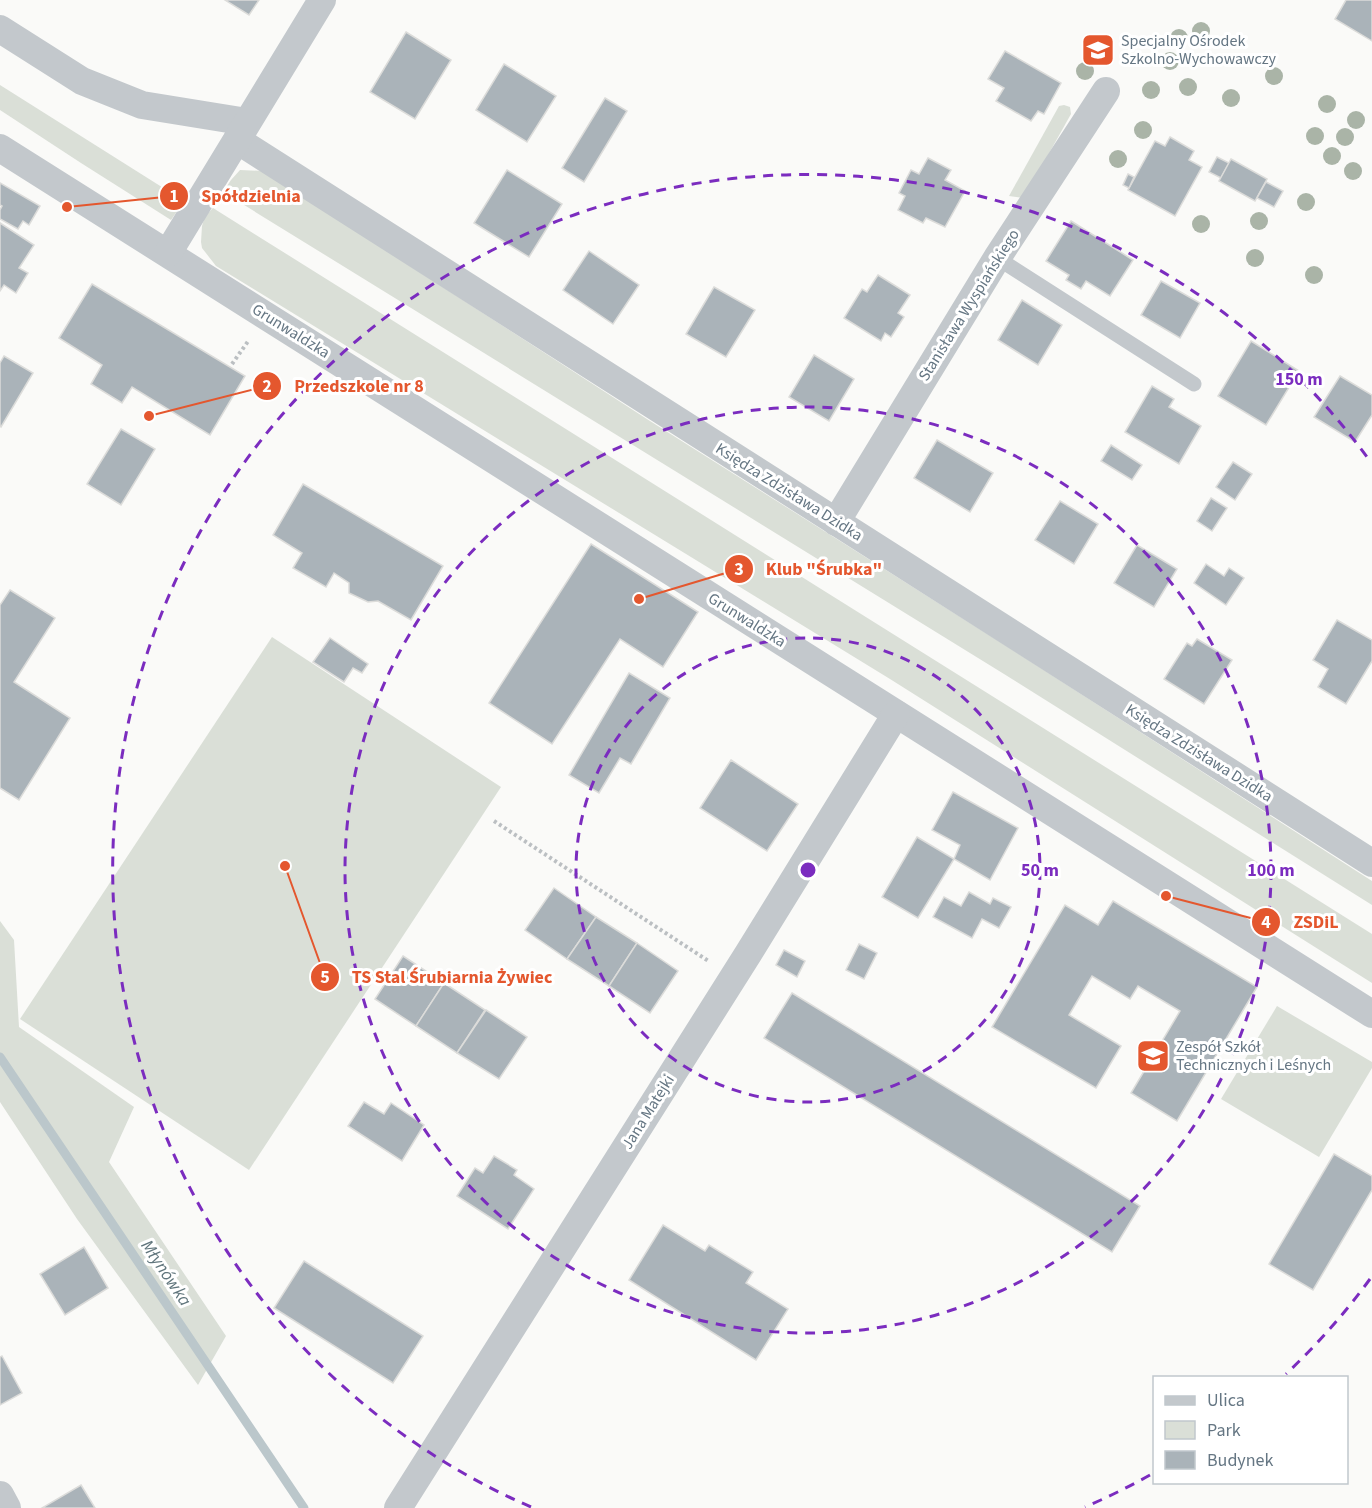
<svg xmlns="http://www.w3.org/2000/svg" width="1372" height="1508" font-family="'Source Sans 3',sans-serif">
  <style>
    .green { fill: #dadfd7 }
    .lines { fill: none; stroke-linecap: round; stroke-linejoin: round }
    .stream { stroke: #bbc7cb; stroke-width: 9 }
    .building { fill: #aab3b9; stroke: #dcdcda; stroke-width: 1.5 }
    .path { stroke: #bbbfc2; stroke-width: 4; stroke-dasharray: 3 3; stroke-linecap: butt }
    .lane { stroke: #c3c8cc; stroke-width: 15 }
    .street { stroke: #c3c8cc; stroke-width: 28 }
    .tree { fill: #aab4a7 }
    .ring { fill: none; stroke: #7b2cbf; stroke-width: 3; stroke-dasharray: 10 8 }
    .labels { text-anchor: middle; dominant-baseline: central; stroke-width: 6; stroke-linejoin: round; paint-order: stroke }
    .poi-label { font-size: 16px; fill: #657683; stroke: #fff; text-anchor: start }
    .street-label { font-size: 16px; fill: #657683; stroke: #fff }
    .water-label { font-size: 18px; font-style: italic; fill: #60757c; stroke: #fff }
    .centre { fill: #7b2cbf; stroke: #fff; stroke-width: 3 }
    .ring-label { font-size: 18px; text-anchor: middle; font-weight: bold; fill: #7b2cbf; stroke: #fff; stroke-width: 6; stroke-linejoin: round; paint-order: stroke }
    .leader { fill: none; stroke: #e4572e; stroke-width: 2 }
    .callout-dot { fill: #e4572e; stroke: #fff; stroke-width: 2 }
    .mark-label { font-size: 18px; text-anchor: middle; font-weight: bold; fill: #fff }
    .callout-label { font-size: 18px; text-anchor: middle; font-weight: bold; fill: #e4572e; stroke: #fff; stroke-width: 6; stroke-linejoin: round; paint-order: stroke }
  </style>
  <rect width="100%" height="100%" fill="#fafaf8"/>
  <g class="green">
    <polygon points="0,85 184,201 171,220 81,163 0,110"/>
    <polygon points="1064,105 1070,107 1071,114 1024,198 1009,196 1059,106"/>
    <polygon points="240,170 263,171 650,421 1011,649 1372,881 1372,905 1004,674 223,192 231,180"/>
    <polygon points="213,208 1372,934 1372,983 890,679 216,266 202,248 201,242 202,226 205,216"/>
    <polygon points="272,637 501,787 249,1170 20,1019"/>
    <polygon points="0,921 14,940 19,1027 134,1107 109,1162 226,1336 198,1385 77,1219 0,1102"/>
    <polygon points="1277,1006 1372,1062 1372,1068 1319,1157 1221,1099"/>
  </g>
  <g class="lines">
    <polyline class="stream" points="0,1057 304,1508"/>
  </g>
  <g class="building">
    <polygon points="225,0 259,0 249,15"/>
    <polygon points="1346,0 1372,0 1372,41 1335,19"/>
    <polygon points="406,32 451,60 415,119 370,92"/>
    <polygon points="1005,51 1061,83 1044,114 1038,111 1031,121 996,101 1004,88 988,79"/>
    <polygon points="504,64 556,96 527,142 476,110"/>
    <polygon points="605,98 627,111 584,182 562,168"/>
    <polygon points="1170,137 1194,151 1189,160 1202,167 1175,216 1128,190 1155,141 1165,146"/>
    <polygon points="1217,157 1229,163 1221,178 1209,172"/>
    <polygon points="928,158 951,170 945,180 965,191 945,227 926,218 923,223 898,210 905,196 899,193 911,170 919,174"/>
    <polygon points="1231,159 1267,179 1255,201 1219,181"/>
    <polygon points="507,170 562,204 529,257 474,223"/>
    <polygon points="1128,174 1134,177 1129,188 1123,185"/>
    <polygon points="1266,182 1283,191 1274,207 1257,198"/>
    <polygon points="0,183 40,206 29,225 23,221 18,229 0,219 0,210 2,206 0,205"/>
    <polygon points="1071,221 1133,260 1110,296 1086,281 1081,289 1066,280 1069,275 1046,261"/>
    <polygon points="0,223 34,245 19,268 28,273 16,293 4,285 0,291"/>
    <polygon points="589,251 639,285 613,324 563,290"/>
    <polygon points="878,275 910,295 898,313 904,317 891,337 885,333 881,341 844,318 862,289 867,292"/>
    <polygon points="1161,281 1200,303 1180,338 1141,315"/>
    <polygon points="92,284 245,376 210,435 132,387 122,403 91,384 102,365 59,338"/>
    <polygon points="714,287 755,310 726,357 686,334"/>
    <polygon points="1022,300 1062,325 1038,365 998,340"/>
    <polygon points="1251,341 1299,371 1266,425 1218,396"/>
    <polygon points="814,355 854,379 829,421 789,397"/>
    <polygon points="4,356 33,373 1,427 0,426 0,363"/>
    <polygon points="1340,376 1372,395 1372,415 1355,442 1314,417"/>
    <polygon points="1152,386 1174,399 1169,407 1201,426 1179,464 1125,432"/>
    <polygon points="121,429 155,449 121,505 87,484"/>
    <polygon points="937,440 993,473 970,512 914,478"/>
    <polygon points="1111,445 1142,465 1132,480 1101,461"/>
    <polygon points="1233,462 1252,474 1235,500 1216,487"/>
    <polygon points="303,484 443,566 411,620 378,601 368,602 349,593 349,583 334,573 326,587 293,568 302,553 273,535"/>
    <polygon points="1211,498 1227,508 1212,531 1197,521"/>
    <polygon points="1060,501 1098,524 1074,564 1035,540"/>
    <polygon points="591,544 698,612 663,667 620,639 552,744 489,703"/>
    <polygon points="1137,545 1177,569 1154,607 1114,583"/>
    <polygon points="1206,564 1224,576 1229,568 1244,578 1226,605 1194,583"/>
    <polygon points="10,590 55,618 14,682 70,718 19,800 0,788 0,605"/>
    <polygon points="1337,620 1372,640 1372,661 1346,704 1318,687 1328,669 1313,660"/>
    <polygon points="330,638 368,664 362,673 353,668 344,682 313,662"/>
    <polygon points="1197,639 1232,660 1204,704 1164,679 1187,643 1192,646"/>
    <polygon points="629,673 670,698 631,764 620,758 599,793 569,775"/>
    <polygon points="731,760 798,804 767,851 700,808"/>
    <polygon points="953,792 1018,828 990,880 954,859 960,845 932,830"/>
    <polygon points="917,837 954,859 918,918 882,897"/>
    <polygon points="554,888 596,917 567,959 525,930"/>
    <polygon points="969,892 990,904 993,898 1011,907 999,928 982,919 972,938 933,917 944,897 961,906"/>
    <polygon points="1113,901 1257,987 1177,1121 1131,1093 1180,1011 1138,986 1130,999 1092,976 1069,1015 1121,1046 1096,1088 992,1027 1065,905 1098,925"/>
    <polygon points="596,917 637,943 609,986 567,959"/>
    <polygon points="637,943 678,971 650,1013 609,986"/>
    <polygon points="859,944 877,953 864,979 846,970"/>
    <polygon points="784,950 805,961 797,977 776,965"/>
    <polygon points="403,956 444,983 416,1026 375,999"/>
    <polygon points="444,983 485,1010 457,1053 416,1026"/>
    <polygon points="792,993 1140,1206 1112,1252 764,1038"/>
    <polygon points="486,1010 527,1037 499,1079 457,1053"/>
    <polygon points="364,1102 384,1114 391,1103 424,1125 402,1161 348,1126"/>
    <polygon points="1334,1154 1372,1176 1372,1190 1313,1290 1269,1264"/>
    <polygon points="494,1156 517,1170 514,1175 534,1189 508,1229 457,1196 475,1168 483,1173"/>
    <polygon points="663,1225 705,1251 709,1245 753,1272 746,1283 788,1309 756,1360 629,1280"/>
    <polygon points="84,1247 108,1288 65,1315 40,1274"/>
    <polygon points="304,1261 423,1336 393,1383 274,1308"/>
    <polygon points="2,1356 22,1393 0,1405 0,1357"/>
    <polygon points="81,1485 95,1508 42,1508"/>
  </g>
  <g class="lines">
    <g class="path">
      <polyline points="232,364 249,340"/>
      <polyline points="494,821 710,962"/>
    </g>
    <polyline class="lane" points="997,258 1194,384"/>
    <g class="street">
      <polyline points="0,29 82,81 142,105 247,122"/>
      <polyline points="237,140 1372,863"/>
      <polyline points="0,148 1372,1014"/>
      <polyline points="168,253 322,0"/>
      <polyline points="836,522 997,258 1106,91"/>
      <polyline points="0,1495 7,1508"/>
      <polyline points="398,1508 748,954 896,714"/>
    </g>
  </g>
  <g class="tree">
    <circle cx="1201" cy="31" r="9"/>
    <circle cx="1179" cy="38" r="9"/>
    <circle cx="1170" cy="61" r="9"/>
    <circle cx="1085" cy="71" r="9"/>
    <circle cx="1274" cy="76" r="9"/>
    <circle cx="1188" cy="87" r="9"/>
    <circle cx="1151" cy="90" r="9"/>
    <circle cx="1231" cy="98" r="9"/>
    <circle cx="1327" cy="104" r="9"/>
    <circle cx="1356" cy="120" r="9"/>
    <circle cx="1143" cy="130" r="9"/>
    <circle cx="1315" cy="136" r="9"/>
    <circle cx="1345" cy="137" r="9"/>
    <circle cx="1332" cy="156" r="9"/>
    <circle cx="1118" cy="159" r="9"/>
    <circle cx="1353" cy="171" r="9"/>
    <circle cx="1306" cy="202" r="9"/>
    <circle cx="1259" cy="221" r="9"/>
    <circle cx="1201" cy="224" r="9"/>
    <circle cx="1255" cy="258" r="9"/>
    <circle cx="1314" cy="275" r="9"/>
  </g>
  <g class="ring">
    <circle cx="808" cy="870" r="232"/>
    <circle cx="808" cy="870" r="463"/>
    <path d="M1370 1279A695 695 0 0 1 1286 1374M1150 1475A695 695 0 0 1 1085 1507M531 1507A695 695 0 1 1 1370 461"/>
  </g>
  <defs>
    <g id="school-square" transform="scale(1.725)"><rect x="-9" y="-9" width="18" height="18" rx="4" fill="#e4572e" stroke="#fff"/><path d="M0-5L7-2L0 1L-7-2ZM-4 1L0 2.5L4 1V4Q0 6-4 4Z" fill="#fff"/></g>
    <g id="university-square" transform="scale(1.725)"><rect x="-9" y="-9" width="18" height="18" rx="4" fill="#e4572e" stroke="#fff"/><path d="M0-5L7-2L0 1L-7-2ZM-4 1L0 2.5L4 1V4Q0 6-4 4Z" fill="#fff"/></g>
  </defs>
  <g fill-rule="evenodd">
    <use href="#school-square" x="1098" y="50"/>
    <use href="#university-square" x="1153" y="1056"/>
  </g>
  <g class="labels">
    <g class="poi-label">
      <text x="1121" y="41">Specjalny Ośrodek<tspan x="1121" dy="18">Szkolno-Wychowawczy</tspan></text>
      <text x="1176" y="1047">Zespół Szkół<tspan x="1176" dy="18">Technicznych i Leśnych</tspan></text>
    </g>
    <g class="street-label">
      <text transform="translate(969 305) rotate(-58)">Stanisława Wyspiańskiego</text>
      <text transform="translate(291 331) rotate(32)">Grunwaldzka</text>
      <text transform="translate(789 492) rotate(32)">Księdza Zdzisława Dzidka</text>
      <text transform="translate(747 620) rotate(32)">Grunwaldzka</text>
      <text transform="translate(1199 753) rotate(32)">Księdza Zdzisława Dzidka</text>
      <text transform="translate(648 1112) rotate(-58)">Jana Matejki</text>
    </g>
    <g class="water-label">
      <text transform="translate(166 1273) rotate(56)">Młynówka</text>
    </g>
  </g>
  <circle cx="808" cy="870" r="9" class="centre"/>
  <g class="ring-label">
    <text x="1299" y="385">150 m</text>
    <text x="1040" y="876">50 m</text>
    <text x="1271" y="876">100 m</text>
  </g>
  <path class="leader" d="M67 207L174 196M149 416L267 386M639 599L739 569M1166 896L1266 922M285 866L325 977"/>
  <g class="callout-dot">
    <circle cx="67" cy="207" r="6"/>
    <circle cx="149" cy="416" r="6"/>
    <circle cx="639" cy="599" r="6"/>
    <circle cx="1166" cy="896" r="6"/>
    <circle cx="285" cy="866" r="6"/>
    <circle cx="174" cy="196" r="15"/>
    <circle cx="267" cy="386" r="15"/>
    <circle cx="739" cy="569" r="15"/>
    <circle cx="1266" cy="922" r="15"/>
    <circle cx="325" cy="977" r="15"/>
  </g>
  <g class="mark-label">
    <text x="174" y="202">1</text>
    <text x="267" y="392">2</text>
    <text x="739" y="575">3</text>
    <text x="1266" y="928">4</text>
    <text x="325" y="983">5</text>
  </g>
  <g class="callout-label">
    <text x="251" y="202">Spółdzielnia</text>
    <text x="359" y="392">Przedszkole nr 8</text>
    <text x="824" y="575">Klub "Śrubka"</text>
    <text x="1316" y="928">ZSDiL</text>
    <text x="452" y="983">TS Stal Śrubiarnia Żywiec</text>
  </g>
  <rect x="1153" y="1376" width="195" height="108" fill="#ffffff" stroke="#c1c8cd" stroke-width="1.5"/>
  <rect x="1165" y="1396" width="30" height="9" fill="#c3c8cc" stroke="#c1c8cd" stroke-width="1.5"/>
  <text x="1207" y="1406" font-size="18" fill="#657683">Ulica</text>
  <rect x="1165" y="1421" width="30" height="18" fill="#dadfd7" stroke="#c1c8cd" stroke-width="1.5"/>
  <text x="1207" y="1436" font-size="18" fill="#657683">Park</text>
  <rect x="1165" y="1451" width="30" height="18" fill="#aab3b9" stroke="#c1c8cd" stroke-width="1.5"/>
  <text x="1207" y="1466" font-size="18" fill="#657683">Budynek</text>
</svg>
